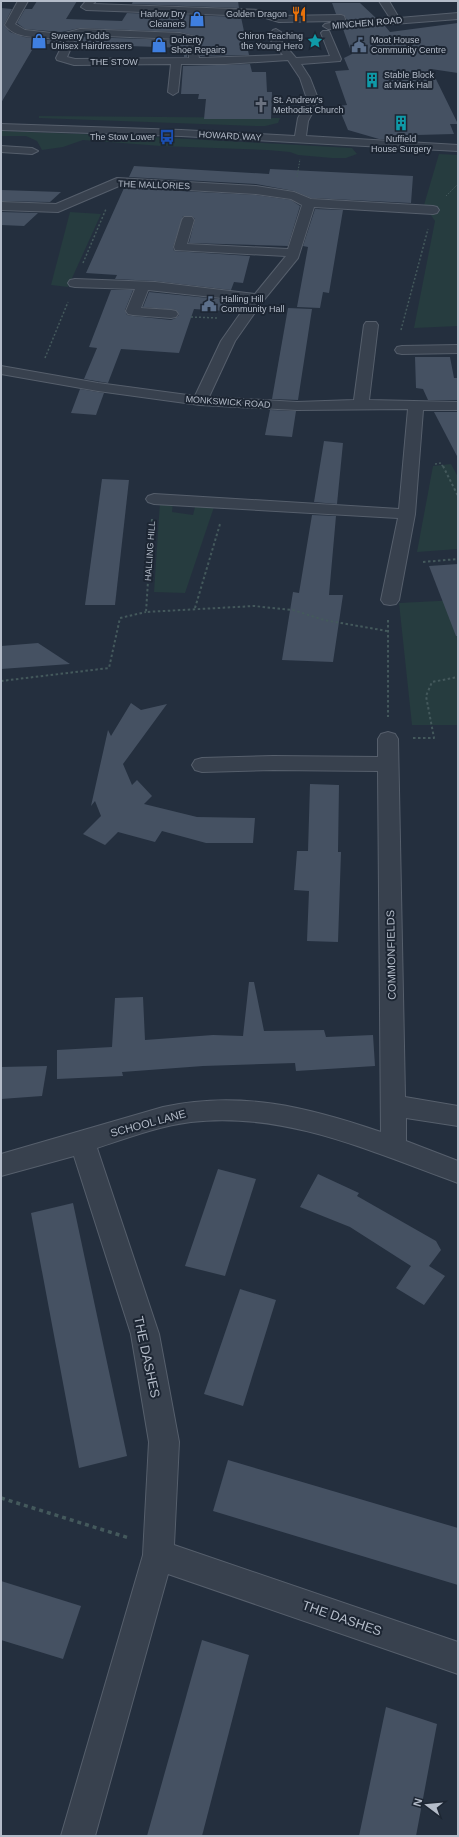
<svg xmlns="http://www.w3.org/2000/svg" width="459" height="1837" font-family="Arial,sans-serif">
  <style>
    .green { fill: #263c3f }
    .building { fill: #455162 }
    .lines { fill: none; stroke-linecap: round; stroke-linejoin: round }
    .minor-casing { stroke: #565f6c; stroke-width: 2 }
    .path-far3 { stroke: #44595c; stroke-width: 1; stroke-dasharray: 1.5 1.5; stroke-linecap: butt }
    .path-far2 { stroke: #44595c; stroke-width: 1.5; stroke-dasharray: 2 2; stroke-linecap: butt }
    .path-far1 { stroke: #44595c; stroke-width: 2; stroke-dasharray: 2.5 2.5; stroke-linecap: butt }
    .path { stroke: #44595c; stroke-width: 3.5; stroke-dasharray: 4 4; stroke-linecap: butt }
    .minor { fill: #38414e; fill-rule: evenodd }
    .labels { text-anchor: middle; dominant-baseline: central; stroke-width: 4; stroke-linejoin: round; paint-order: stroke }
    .far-poi-label { font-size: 9px; fill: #b4bcc9; stroke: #1d2633; text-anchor: start }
    .far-street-label { font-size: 9px; fill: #b4bcc9; stroke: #1d2633 }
    .street-label { font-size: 11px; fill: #b4bcc9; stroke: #1d2633 }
    .near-street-label { font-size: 13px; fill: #b4bcc9; stroke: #1d2633 }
  </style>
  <rect width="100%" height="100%" fill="#242f3e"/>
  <g class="green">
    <polygon points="39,116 280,118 278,123 265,126 256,126 39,118"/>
    <polygon points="1,131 134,136 352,148 357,154 346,158 332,158 298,155 290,152 267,150 161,146 83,140 63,147 42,150 37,141 26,136 1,136"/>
    <polygon points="439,154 458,155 458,326 414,328 435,221 424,205"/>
    <polygon points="70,212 101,214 68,287 51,285"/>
    <polygon points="451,464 458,477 458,549 417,552 433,466"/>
    <polygon points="160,502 173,502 172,512 193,515 196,503 215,504 185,593 154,592"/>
    <polygon points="458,600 458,725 412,725 399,603"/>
  </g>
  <g class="building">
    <polygon points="37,1 77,1 66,19 122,21 127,13 241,17 249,55 200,56 197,38 192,35 180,32 80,28 61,32 25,29 17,23 25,9 32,9"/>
    <polygon points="133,1 238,1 239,8 132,4"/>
    <polygon points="332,3 360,3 376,18 347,20 344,15 336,14"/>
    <polygon points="1,8 12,9 4,25 10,32 24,37 49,40 62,43 35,45 1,103"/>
    <polygon points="458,23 458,73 431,69 458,124 450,124 454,134 417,135 417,141 379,139 348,130 338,106 347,105 335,71 349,70 344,58 352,54 343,29 385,26 390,32"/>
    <polygon points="80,37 180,40 187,43 187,57 184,57 184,48 74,44 75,41 74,39"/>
    <polygon points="250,64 252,72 266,72 267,92 272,92 271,119 204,119 206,99 198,99 199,94 181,94 183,66"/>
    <polygon points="134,166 269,174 270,169 413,176 411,203 311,198 294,191 256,184 129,177"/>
    <polygon points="124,188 256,195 291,200 300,206 288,246 189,243 195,219 192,216 183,216 173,247 174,251 250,256 243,283 234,282 231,290 155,281 115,279 117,275 86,273"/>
    <polygon points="1,190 61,192 50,202 1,201"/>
    <polygon points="315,209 343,210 329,293 323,292 320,308 297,307 308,247 303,246"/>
    <polygon points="1,212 38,213 24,226 1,225"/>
    <polygon points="111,290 133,290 125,310 127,315 133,316 171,320 176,318 179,315 176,310 143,307 149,292 228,300 225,311 194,309 179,353 121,349 108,383 84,379 97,348 89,347"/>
    <polygon points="288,308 312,309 298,400 272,399"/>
    <polygon points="415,357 450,357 454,378 458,378 458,400 428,400 423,389 416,388"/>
    <polygon points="80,389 104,393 96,415 71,413"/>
    <polygon points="270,410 296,411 292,437 265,435"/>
    <polygon points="434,412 458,412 458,458"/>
    <polygon points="324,441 343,443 337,504 314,502"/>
    <polygon points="102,479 129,480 115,605 85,605"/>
    <polygon points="312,515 336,516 329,595 343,595 333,662 282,660 293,592 299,593"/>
    <polygon points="458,564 458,636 456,636 429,566"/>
    <polygon points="38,643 70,664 1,669 1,646"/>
    <polygon points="131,703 141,710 167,704 123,764 132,785 137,780 152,796 144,804 197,817 255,818 253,843 206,843 162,831 155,842 118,832 105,845 83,834 101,816 95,801 91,806 108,730 111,736"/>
    <polygon points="310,784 339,785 338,852 341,852 338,942 307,941 309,891 294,890 297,851 308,851"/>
    <polygon points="249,982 254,982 264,1031 324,1030 326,1037 373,1035 375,1066 296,1071 295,1063 203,1066 122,1072 123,1076 57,1079 57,1050 112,1047 115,998 143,997 145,1040 213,1035 243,1036"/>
    <polygon points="47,1066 42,1096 1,1099 1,1067"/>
    <polygon points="218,1169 256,1179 225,1276 185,1266"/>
    <polygon points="318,1174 359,1193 357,1196 436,1241 441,1250 429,1266 445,1276 424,1305 396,1288 411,1266 350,1227 300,1207"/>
    <polygon points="73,1203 127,1456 79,1468 31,1213"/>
    <polygon points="240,1289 276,1300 243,1406 204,1394"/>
    <polygon points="228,1460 458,1528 458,1585 213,1511"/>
    <polygon points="1,1581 81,1606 63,1659 1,1640"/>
    <polygon points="202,1640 249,1655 202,1836 147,1836"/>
    <polygon points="386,1707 437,1724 416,1836 359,1836"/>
  </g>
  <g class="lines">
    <g class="minor-casing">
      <g id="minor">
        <path d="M 18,1 L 28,1 L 15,24 L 25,30 L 61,34 L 80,29 L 180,33 L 192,36 L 196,39 L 199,58 L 283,55 L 268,37 L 273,30 L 276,29 L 281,32 L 278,37 L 296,58 L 330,56 L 321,33 L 323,31 L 329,31 L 341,59 L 340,61 L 301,64 L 310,78 L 317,96 L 316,106 L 308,121 L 306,136 L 458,145 L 458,151 L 181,136 L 1,130 L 1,124 L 181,130 L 295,136 L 298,118 L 305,106 L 306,96 L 300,78 L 288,60 L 225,64 L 181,64 L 178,92 L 173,95 L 168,92 L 171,64 L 74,65 L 57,60 L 56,58 L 64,42 C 45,33 19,43 5,25 ZM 80,35 L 180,39 L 188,42 L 189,58 L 75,59 L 67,57 L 74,41 L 71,38 Z"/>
        <polygon points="86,1 96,1 93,4 260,10 280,16 341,15 344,16 346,22 390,18 379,1 389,1 399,18 458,13 458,19 328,29 323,26 325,24 336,22 336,21 279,22 259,16 86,10 81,7"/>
        <polygon points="1,146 32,148 38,151 32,154 1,152"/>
        <polygon points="117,178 256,186 294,192 311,199 433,206 437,207 439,210 437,213 433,214 314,207 298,258 263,301 235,341 209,397 297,402 354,400 364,325 366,322 376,322 378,325 369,400 458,402 458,410 423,410 415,514 399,600 396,604 390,605 384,604 381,600 398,518 154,504 148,502 146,499 148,496 154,494 399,509 408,409 297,410 200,405 98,391 1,374 1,366 98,383 195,396 221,341 249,301 148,290 141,308 171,310 176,311 178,314 176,317 171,318 133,315 128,314 126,311 135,289 75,287 70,286 68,283 70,280 75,279 155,282 255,294 286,256 175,250 174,247 182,220 184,217 192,217 194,220 187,244 288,249 302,205 291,199 256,194 119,186 58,212 1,210 1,202 56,204"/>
        <polygon points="458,345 458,353 402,354 397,353 395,350 397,347 402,346"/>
        <path d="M 388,732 L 395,734 L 398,739 L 405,1097 L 458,1106 L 458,1126 L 406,1118 L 406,1141 L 458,1161 L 458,1183 C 372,1152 285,1111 191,1122 C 159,1126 127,1138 97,1148 L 159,1334 L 179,1442 L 174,1545 L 458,1642 L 458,1674 L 168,1574 L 95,1836 L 61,1836 L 143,1555 L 149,1442 L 131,1334 L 74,1156 L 1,1176 L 1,1154 L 163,1107 C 240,1090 308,1107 381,1132 L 378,771 L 273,770 L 202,772 L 195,770 L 192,765 L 195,760 L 202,758 L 273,756 L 378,757 L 378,739 L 381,734 Z"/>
      </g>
    </g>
    <g class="path-far3">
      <polyline points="297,177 300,159"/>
      <polyline points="446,196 458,184"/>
    </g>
    <g class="path-far2">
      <polyline points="83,263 106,209"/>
      <polyline points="191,317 218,318"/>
      <polyline points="401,330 428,229"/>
      <polyline points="45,358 68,302"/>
      <polyline points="435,464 441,463 443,467"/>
    </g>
    <g class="path-far1">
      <polyline points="443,466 458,496"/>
      <polyline points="152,519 146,612 254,606 293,610 324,620 387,631"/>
      <polyline points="423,562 458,559"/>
      <polyline points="195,608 220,524"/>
      <polyline points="388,620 388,717"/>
      <polyline points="1,681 109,668 120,618 146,612"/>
      <polyline points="413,738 434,738 426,696 432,682 458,677"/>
    </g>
    <polyline class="path" points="1,1498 129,1538"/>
    <use href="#minor" class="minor"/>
  </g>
  <defs>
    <g id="restaurant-bare" transform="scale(1.2)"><path d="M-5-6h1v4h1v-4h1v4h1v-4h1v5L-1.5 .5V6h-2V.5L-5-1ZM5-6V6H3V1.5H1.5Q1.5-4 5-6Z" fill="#e8710a" stroke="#1d2633" stroke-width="2.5" paint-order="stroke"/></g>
    <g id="shop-bare" transform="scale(1.2)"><path d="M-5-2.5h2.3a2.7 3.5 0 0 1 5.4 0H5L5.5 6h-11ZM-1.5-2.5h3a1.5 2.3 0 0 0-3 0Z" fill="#3f7fe0" stroke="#1d2633" stroke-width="2.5" paint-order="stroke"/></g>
    <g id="sight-bare" transform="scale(1.2)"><path d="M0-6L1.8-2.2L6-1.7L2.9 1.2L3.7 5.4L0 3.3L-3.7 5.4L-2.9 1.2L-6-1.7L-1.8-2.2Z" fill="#0f9aa8" stroke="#1d2633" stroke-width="2.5" paint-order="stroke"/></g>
    <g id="civic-bare" transform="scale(1.2)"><path d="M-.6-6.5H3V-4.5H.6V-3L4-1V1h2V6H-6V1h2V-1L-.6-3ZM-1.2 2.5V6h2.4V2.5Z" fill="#5c6f8a" stroke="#1d2633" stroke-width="2.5" paint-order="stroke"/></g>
    <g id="building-bare" transform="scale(1.2)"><path d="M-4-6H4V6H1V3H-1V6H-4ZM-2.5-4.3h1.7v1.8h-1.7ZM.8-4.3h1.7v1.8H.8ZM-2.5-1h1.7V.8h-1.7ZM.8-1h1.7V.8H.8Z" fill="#0f9aa8" stroke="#1d2633" stroke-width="2.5" paint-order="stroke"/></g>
    <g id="church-bare" transform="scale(1.2)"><path d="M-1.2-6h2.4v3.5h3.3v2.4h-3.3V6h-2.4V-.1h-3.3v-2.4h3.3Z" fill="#6b7280" stroke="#1d2633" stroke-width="2.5" paint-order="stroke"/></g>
    <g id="bus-bare" transform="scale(1.2)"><path d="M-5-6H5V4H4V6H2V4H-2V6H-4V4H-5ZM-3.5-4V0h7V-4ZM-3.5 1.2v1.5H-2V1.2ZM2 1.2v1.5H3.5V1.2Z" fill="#1a4fb4" stroke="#1d2633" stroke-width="2.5" paint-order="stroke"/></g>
  </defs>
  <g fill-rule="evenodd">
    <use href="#restaurant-bare" x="299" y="14"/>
    <use href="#shop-bare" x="197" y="19"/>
    <use href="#shop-bare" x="39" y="41"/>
    <use href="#sight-bare" x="315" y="41"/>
    <use href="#shop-bare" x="159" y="45"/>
    <use href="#civic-bare" x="359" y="45"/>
    <use href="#building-bare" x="372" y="80"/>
    <use href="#church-bare" x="261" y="105"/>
    <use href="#building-bare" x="401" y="123"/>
    <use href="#bus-bare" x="167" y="137"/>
    <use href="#civic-bare" x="209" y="304"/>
  </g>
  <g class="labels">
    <g class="far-poi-label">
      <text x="185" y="14" text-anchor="end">Harlow Dry<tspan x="185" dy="10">Cleaners</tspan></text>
      <text x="287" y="14" text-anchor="end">Golden Dragon</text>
      <text x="51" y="36">Sweeny Todds<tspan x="51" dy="10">Unisex Hairdressers</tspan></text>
      <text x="303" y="36" text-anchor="end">Chiron Teaching<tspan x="303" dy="10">the Young Hero</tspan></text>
      <text x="171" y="40">Doherty<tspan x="171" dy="10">Shoe Repairs</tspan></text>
      <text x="371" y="40">Moot House<tspan x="371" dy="10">Community Centre</tspan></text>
      <text x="384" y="75">Stable Block<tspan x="384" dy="10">at Mark Hall</tspan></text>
      <text x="273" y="100">St. Andrew's<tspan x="273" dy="10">Methodist Church</tspan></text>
      <text x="155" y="137" text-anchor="end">The Stow Lower</text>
      <text x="401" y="139" text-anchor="middle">Nuffield<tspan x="401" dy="10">House Surgery</tspan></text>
      <text x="221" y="299">Halling Hill<tspan x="221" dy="10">Community Hall</tspan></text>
    </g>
    <g class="far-street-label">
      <text transform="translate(367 23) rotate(-5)">MINCHEN ROAD</text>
      <text x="114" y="62">THE STOW</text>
      <text transform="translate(230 136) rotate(3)">HOWARD WAY</text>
      <text transform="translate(154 185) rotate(2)">THE MALLORIES</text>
      <text transform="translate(228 402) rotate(4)">MONKSWICK ROAD</text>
      <text transform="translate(150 551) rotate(-86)">HALLING HILL</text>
    </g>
    <g class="street-label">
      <text transform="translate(391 955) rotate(-91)">COMMONFIELDS</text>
      <text transform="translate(148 1123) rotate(-15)">SCHOOL LANE</text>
    </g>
    <g class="near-street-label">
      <text transform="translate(147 1357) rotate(78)">THE DASHES</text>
      <text transform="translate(342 1618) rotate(19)">THE DASHES</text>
    </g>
  </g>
  <rect width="459" height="1837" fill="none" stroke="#b4bcc9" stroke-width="4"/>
  <g transform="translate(427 1805) rotate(286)" stroke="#1d2633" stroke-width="3" paint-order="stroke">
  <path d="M0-3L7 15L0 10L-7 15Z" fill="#b4bcc9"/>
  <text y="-6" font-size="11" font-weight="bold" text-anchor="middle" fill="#b4bcc9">N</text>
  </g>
</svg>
